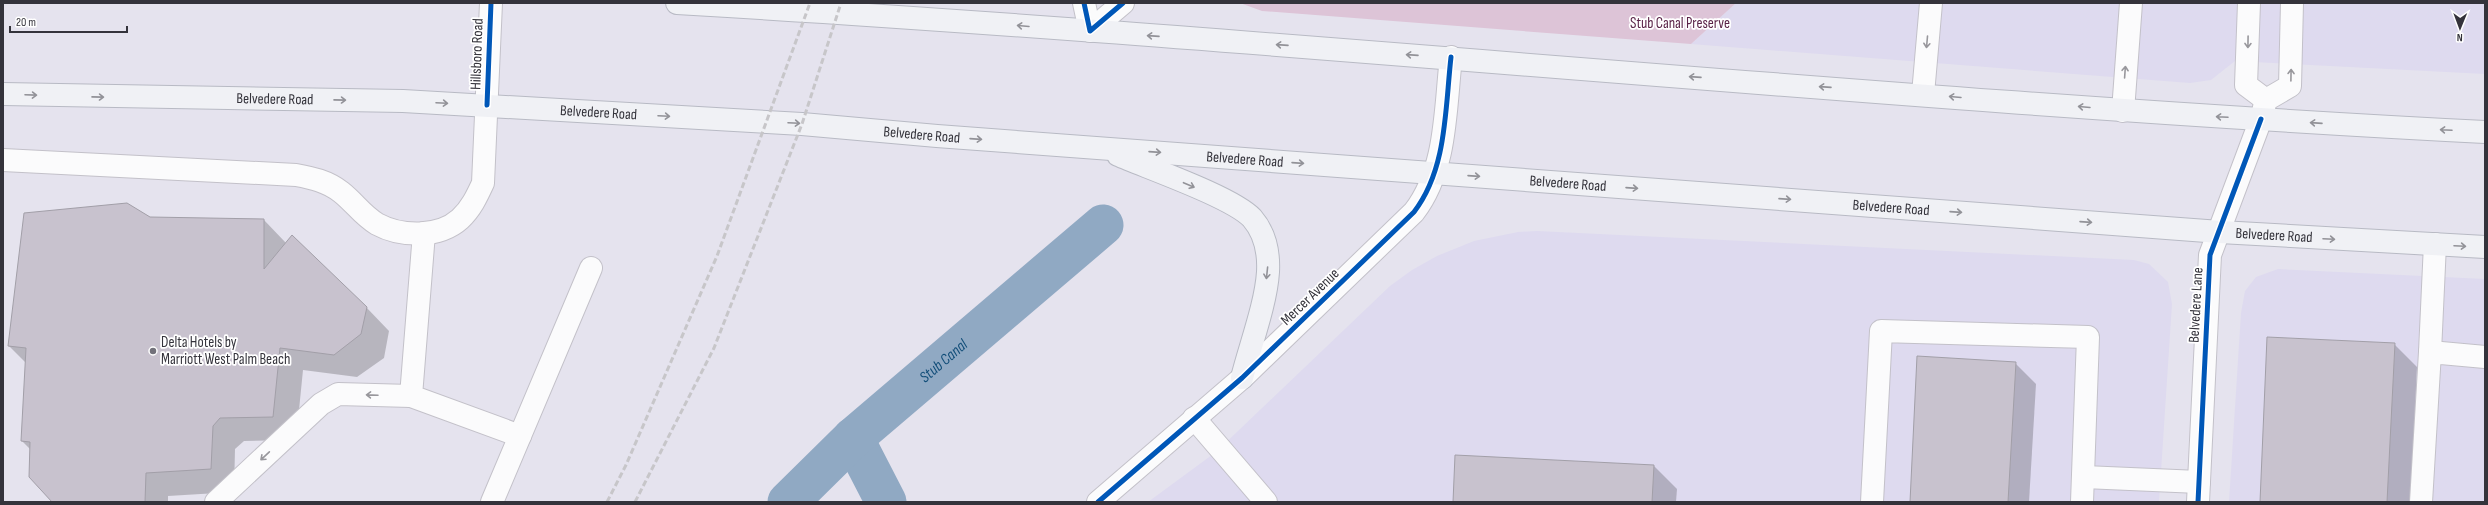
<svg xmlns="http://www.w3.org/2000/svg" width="2488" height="505" font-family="'Sofia Sans Condensed',sans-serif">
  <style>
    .built { fill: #dedaef }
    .green { fill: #ddc4d7 }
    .shadow { fill: #0003 }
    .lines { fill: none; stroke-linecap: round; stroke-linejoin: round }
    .canal { stroke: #90a9c3; stroke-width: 41 }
    .building { fill: #c8c2ce; stroke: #a29fa8 }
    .minor-casing { stroke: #c3c1c9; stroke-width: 24 }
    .major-casing { stroke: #b8bac4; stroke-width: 24 }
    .minor { stroke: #fbfbfc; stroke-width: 22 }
    .major { stroke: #f0f1f5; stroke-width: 22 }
    .rail { stroke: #c7c6c9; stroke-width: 3; stroke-dasharray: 6 3; stroke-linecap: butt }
    .cycleway-casing { stroke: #fff; stroke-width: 8 }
    .cycleway { stroke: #0057b8; stroke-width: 5 }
    .oneway { stroke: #929298 }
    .oneway2 { stroke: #98979c }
    .poi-dot { fill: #72717a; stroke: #fff; stroke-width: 1.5 }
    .labels { text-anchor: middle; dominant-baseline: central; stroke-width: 3.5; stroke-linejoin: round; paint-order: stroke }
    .park-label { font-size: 15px; fill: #5a2348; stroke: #fff }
    .street-label { font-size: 15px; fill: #34333b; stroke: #fff }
    .poi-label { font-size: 15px; fill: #34333b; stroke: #fff; text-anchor: start }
    .water-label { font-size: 16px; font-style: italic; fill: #124e79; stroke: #fff }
  </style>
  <rect width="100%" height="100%" fill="#e5e3ee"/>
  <g class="built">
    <polygon points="1736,3 2485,3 2485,74 2235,61 2211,80 2190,83 1691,44"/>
    <polygon points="1537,231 2134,260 2149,264 2168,282 2172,304 2159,502 1148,502 1216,452 1390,286 1412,270 1437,256 1474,241 1518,232"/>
    <polygon points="2278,269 2485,279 2485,502 2229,502 2241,313 2245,291 2256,277"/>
  </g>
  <polygon class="green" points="1240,3 1736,3 1691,44 1262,11"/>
  <g class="shadow">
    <polygon points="150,218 264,220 286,243 366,307 389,331 384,358 357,377 303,370 296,440 244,441 235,449 234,492 168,496 168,502 54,502 31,450 22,441 26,363 9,346"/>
    <polygon points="2394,344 2417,367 2411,502 2261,502"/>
    <polygon points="2015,363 2036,384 2029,502 1911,502"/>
    <polygon points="1654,466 1677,489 1676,502 1454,502"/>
  </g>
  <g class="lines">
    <g class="canal">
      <polyline points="853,438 886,502"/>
      <path id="s1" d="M 788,502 L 853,438 L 1103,225"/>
    </g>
  </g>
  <g class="building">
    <polygon points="127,203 150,217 264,219 264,269 292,235 367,307 361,334 334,355 280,348 273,417 220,418 213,426 211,469 146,473 145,502 52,502 29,477 30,442 21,441 26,348 8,346 24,213"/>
    <polygon points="2267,337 2395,343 2387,502 2260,502"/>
    <polygon points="1917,356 2016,362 2008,502 1910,502"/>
    <polygon points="1455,455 1654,465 1652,502 1453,502"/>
  </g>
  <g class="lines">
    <g class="minor-casing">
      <g id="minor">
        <polyline points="1084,3 1090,31 1123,3"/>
        <polyline points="2249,3 2246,85 2266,100"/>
        <polyline points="1923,94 1931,3"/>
        <polyline points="2123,111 2131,3"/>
        <path d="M 3,160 L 296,175 C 312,178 327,181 341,192 C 354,202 362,215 377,224 C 401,237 439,238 460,219 C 471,209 477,196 483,183 L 491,3"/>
        <polyline points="424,233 411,396 520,436"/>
        <polyline points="2430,352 2435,244"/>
        <polyline points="1194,418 1266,502"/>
        <polyline points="2084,477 2199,482"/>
        <polyline points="216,502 321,404 338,394 411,396"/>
        <polyline points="492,502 591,268"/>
        <path d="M 1098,502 L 1242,378 L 1414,212 C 1447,169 1445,110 1451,57"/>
        <polyline points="1872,502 1881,331 2088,337 2082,502"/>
        <polyline points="2198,502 2210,255 2261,119 2266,100 2290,86 2292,3"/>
        <polyline points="2421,502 2430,352 2485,357"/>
      </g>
    </g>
    <g class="major-casing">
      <g id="major">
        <path d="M 677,3 C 1280,38 1882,101 2485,132"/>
        <path id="s2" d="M 3,94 L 403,101 L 802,124 L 937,136 L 2220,232 L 2485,247"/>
        <path d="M 1118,155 C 1148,168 1232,197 1252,218 C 1265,233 1269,253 1268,272 C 1266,304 1250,346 1242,378"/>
      </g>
    </g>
    <use href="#minor" class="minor"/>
    <use href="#major" class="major"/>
    <g class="rail">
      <polyline points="607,502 626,465 717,256 810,3"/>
      <polyline points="635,502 714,348 802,124 841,3"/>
    </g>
    <g class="cycleway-casing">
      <g id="cycleway">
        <polyline points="1084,3 1090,31 1123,3"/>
        <polyline points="487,105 491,3"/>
        <path d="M 1098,502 L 1242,378 L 1414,212 C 1447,169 1445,110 1451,57"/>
        <polyline points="2198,502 2210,255 2261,119"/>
      </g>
    </g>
    <use href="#cycleway" class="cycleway"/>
  </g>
  <defs><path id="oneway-shaft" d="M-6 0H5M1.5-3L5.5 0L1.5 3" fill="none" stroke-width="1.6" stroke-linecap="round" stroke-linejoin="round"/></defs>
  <g class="oneway">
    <use href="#oneway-shaft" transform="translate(1023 26) rotate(-175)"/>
    <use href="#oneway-shaft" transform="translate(1153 36) rotate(-176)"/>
    <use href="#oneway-shaft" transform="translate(1282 45) rotate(-176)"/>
    <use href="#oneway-shaft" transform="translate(1412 55) rotate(-176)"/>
    <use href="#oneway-shaft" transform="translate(1695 77) rotate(-176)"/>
    <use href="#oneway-shaft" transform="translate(1825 87) rotate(-176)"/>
    <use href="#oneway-shaft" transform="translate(31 95) rotate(2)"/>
    <use href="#oneway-shaft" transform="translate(98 97) rotate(1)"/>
    <use href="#oneway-shaft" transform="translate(1955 97) rotate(-175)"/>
    <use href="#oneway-shaft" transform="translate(340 100) rotate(1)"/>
    <use href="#oneway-shaft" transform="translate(442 103) rotate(3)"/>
    <use href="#oneway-shaft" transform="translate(2084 107) rotate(-175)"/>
    <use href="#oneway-shaft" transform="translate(664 116) rotate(3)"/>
    <use href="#oneway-shaft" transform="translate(2222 117) rotate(-177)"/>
    <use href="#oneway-shaft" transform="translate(794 123) rotate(3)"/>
    <use href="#oneway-shaft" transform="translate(2316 123) rotate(-176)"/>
    <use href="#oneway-shaft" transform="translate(2446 130) rotate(-177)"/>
    <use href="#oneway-shaft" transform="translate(976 139) rotate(4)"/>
    <use href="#oneway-shaft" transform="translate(1155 152) rotate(4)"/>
    <use href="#oneway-shaft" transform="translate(1298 163) rotate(4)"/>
    <use href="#oneway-shaft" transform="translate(1474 176) rotate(4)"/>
    <use href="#oneway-shaft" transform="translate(1189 185) rotate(23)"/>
    <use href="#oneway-shaft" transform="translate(1632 188) rotate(4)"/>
    <use href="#oneway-shaft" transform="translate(1785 199) rotate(4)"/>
    <use href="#oneway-shaft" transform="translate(1956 212) rotate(4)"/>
    <use href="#oneway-shaft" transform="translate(2086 222) rotate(4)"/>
    <use href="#oneway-shaft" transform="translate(2329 239) rotate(3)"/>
    <use href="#oneway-shaft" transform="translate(2460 246) rotate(3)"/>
    <use href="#oneway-shaft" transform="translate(1267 273) rotate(96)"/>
  </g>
  <g class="oneway2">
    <use href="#oneway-shaft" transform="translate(1927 42) rotate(95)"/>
    <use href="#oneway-shaft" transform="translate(2248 42) rotate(91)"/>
    <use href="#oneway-shaft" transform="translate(2125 72) rotate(-86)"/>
    <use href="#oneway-shaft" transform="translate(2291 75) rotate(-89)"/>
    <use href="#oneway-shaft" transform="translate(372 395) rotate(-178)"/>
    <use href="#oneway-shaft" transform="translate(265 456) rotate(137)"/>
  </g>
  <circle class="poi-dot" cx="153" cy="351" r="4"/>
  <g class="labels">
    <g class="park-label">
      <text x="1680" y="23">Stub Canal Preserve</text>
    </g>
    <g class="street-label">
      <text transform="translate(477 54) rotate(-88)">Hillsboro Road</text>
      <text stroke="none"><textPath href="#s2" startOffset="272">Belvedere Road</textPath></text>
      <text stroke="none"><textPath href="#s2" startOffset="596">Belvedere Road</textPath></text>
      <text stroke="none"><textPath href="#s2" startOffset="920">Belvedere Road</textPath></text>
      <text stroke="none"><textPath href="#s2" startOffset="1244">Belvedere Road</textPath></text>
      <text stroke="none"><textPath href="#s2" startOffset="1568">Belvedere Road</textPath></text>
      <text stroke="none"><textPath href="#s2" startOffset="1892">Belvedere Road</textPath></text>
      <text stroke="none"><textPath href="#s2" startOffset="2276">Belvedere Road</textPath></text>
      <text transform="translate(1310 297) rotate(-44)">Mercer Avenue</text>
      <text transform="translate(2196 305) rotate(-87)">Belvedere Lane</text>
    </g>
    <g class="poi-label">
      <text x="161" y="342">Delta Hotels by<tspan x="161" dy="17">Marriott West Palm Beach</tspan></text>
    </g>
    <g class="water-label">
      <text stroke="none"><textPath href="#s1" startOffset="210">Stub Canal</textPath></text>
    </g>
  </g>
  <rect width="2488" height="505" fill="none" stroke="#34333b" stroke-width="8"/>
  <g transform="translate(2460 28) rotate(181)" stroke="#ffffff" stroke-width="3" paint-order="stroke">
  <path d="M0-3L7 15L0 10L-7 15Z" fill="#34333b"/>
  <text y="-6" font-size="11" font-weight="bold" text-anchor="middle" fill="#34333b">N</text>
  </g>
  <path d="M10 26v6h117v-6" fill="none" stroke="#34333b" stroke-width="2"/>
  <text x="16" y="26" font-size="12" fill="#34333b" stroke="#ffffff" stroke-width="3" paint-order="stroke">20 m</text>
</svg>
